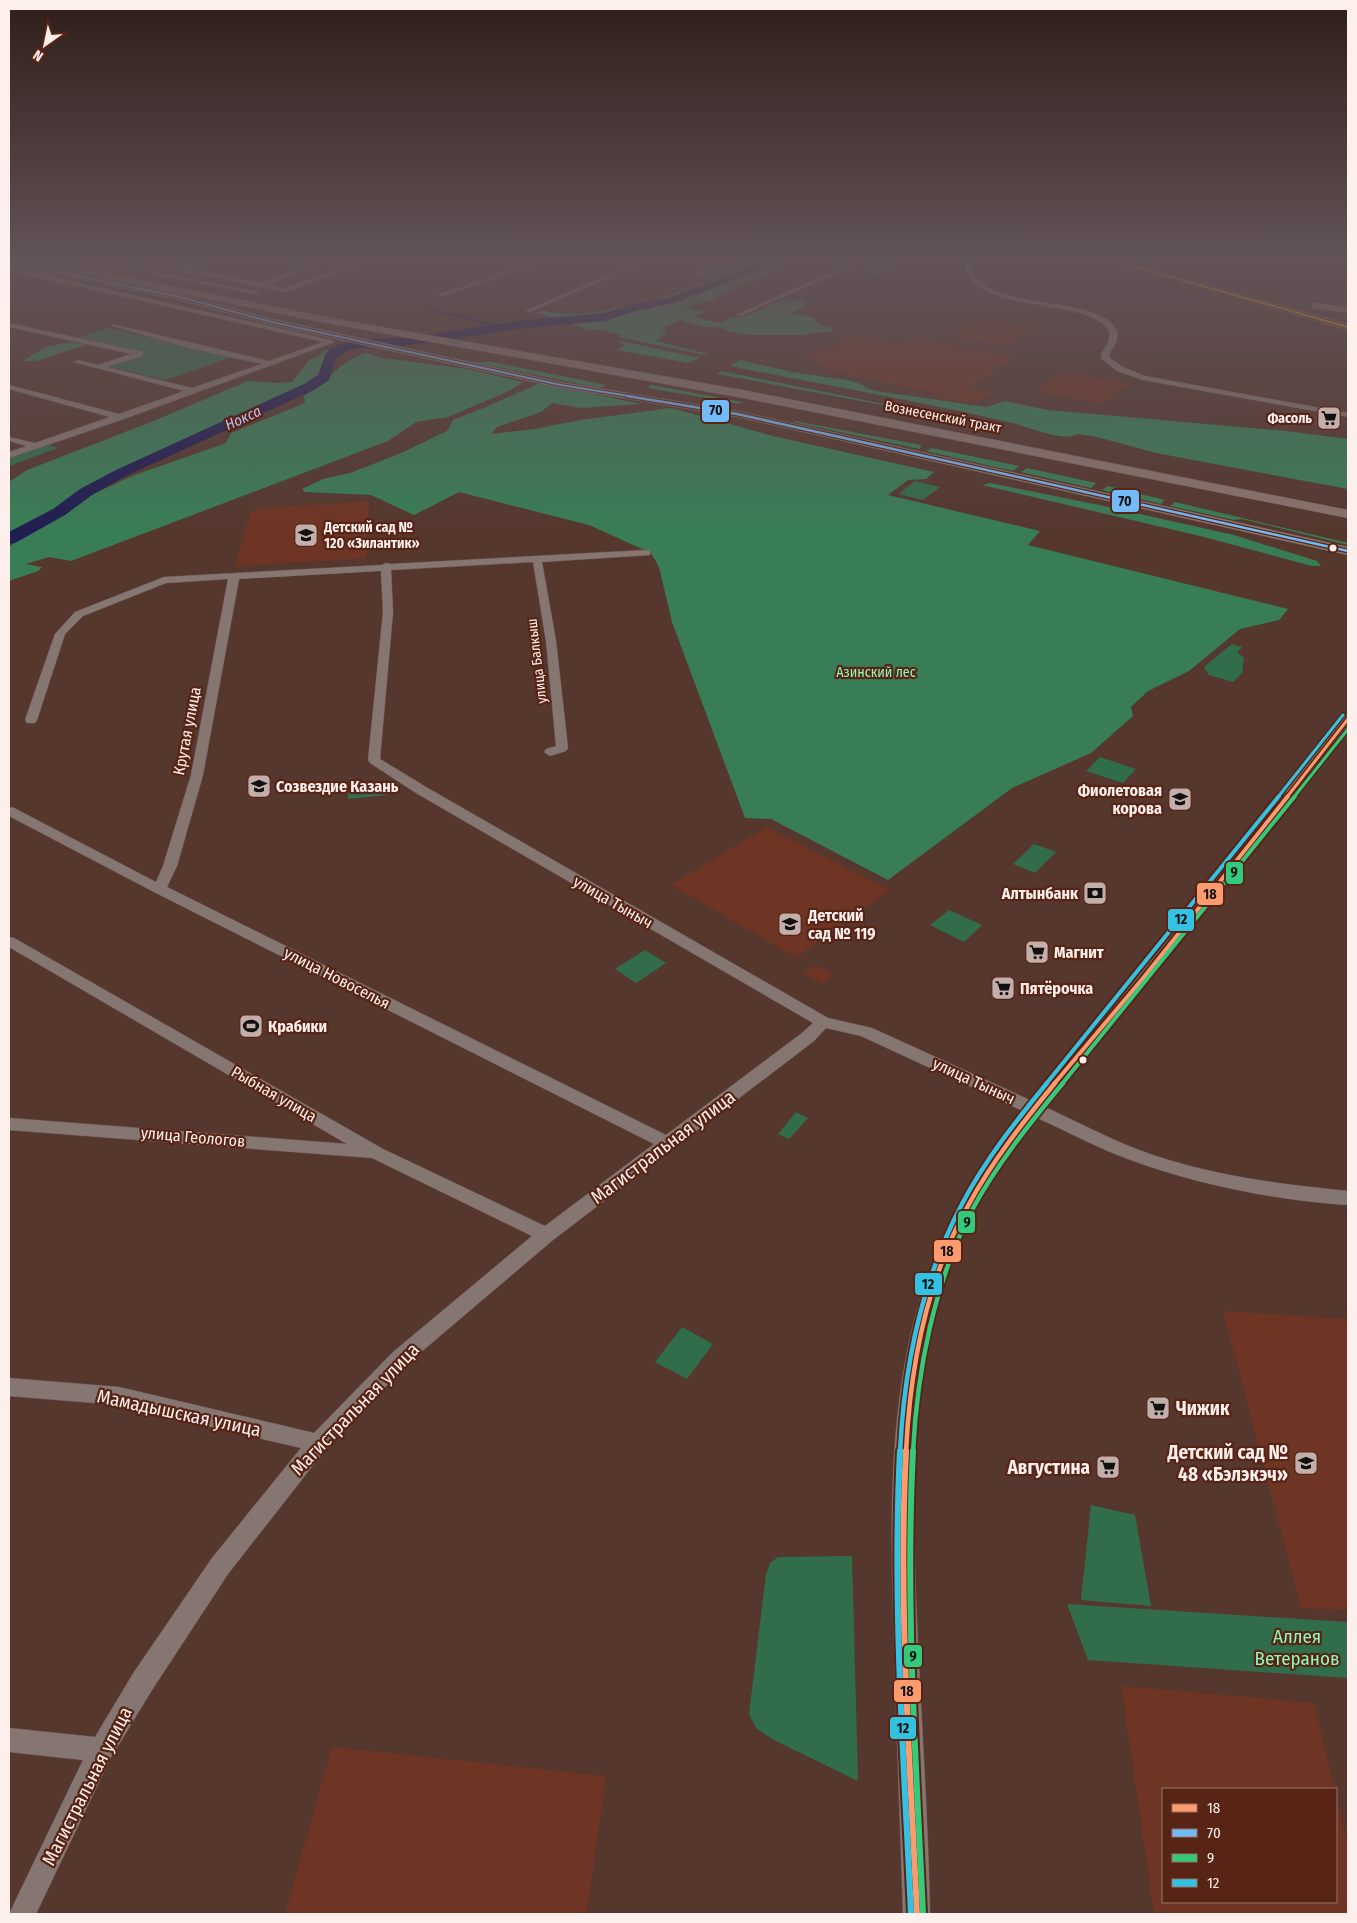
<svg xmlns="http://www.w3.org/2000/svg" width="1357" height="1923" font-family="'Fira Sans Condensed',sans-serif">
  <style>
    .built { fill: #6e3524 }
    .green { fill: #326d4b }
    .forest { fill: #397d56 }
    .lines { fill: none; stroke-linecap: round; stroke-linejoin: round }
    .stream { stroke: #201d52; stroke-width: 2 }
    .river { fill: #201d52; fill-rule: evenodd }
    .street-casing { stroke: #6d5650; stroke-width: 1 }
    .secondary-casing { stroke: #6d5650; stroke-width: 1 }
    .primary-casing { stroke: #6d5650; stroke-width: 1 }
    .street { fill: #857671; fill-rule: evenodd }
    .secondary { fill: #8a7770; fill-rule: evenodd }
    .primary { fill: #8a736d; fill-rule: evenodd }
    .bus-1-far3-casing { stroke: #582415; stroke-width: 6 }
    .bus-1-far2-casing { stroke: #582415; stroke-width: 8 }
    .bus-1-far1-casing { stroke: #582415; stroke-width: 8 }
    .bus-1-casing { stroke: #582415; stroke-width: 10 }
    .bus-2-far1-casing { stroke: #582415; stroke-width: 4 }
    .bus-2-casing { stroke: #582415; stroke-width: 5 }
    .bus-3-far3-casing { stroke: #582415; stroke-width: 6 }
    .bus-3-far2-casing { stroke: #582415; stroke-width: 8 }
    .bus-3-far1-casing { stroke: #582415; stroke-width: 8 }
    .bus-3-casing { stroke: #582415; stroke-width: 10 }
    .bus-4-far3-casing { stroke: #582415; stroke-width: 6 }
    .bus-4-far2-casing { stroke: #582415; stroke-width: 8 }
    .bus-4-far1-casing { stroke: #582415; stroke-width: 8 }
    .bus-4-casing { stroke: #582415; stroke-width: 10 }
    .bus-5-casing { stroke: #582415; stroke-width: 4 }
    .bus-1-far3 { stroke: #fc9b6d; stroke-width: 3 }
    .bus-1-far2 { stroke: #fc9b6d; stroke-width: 4 }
    .bus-1-far1 { stroke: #fc9b6d; stroke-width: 4.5 }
    .bus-1 { stroke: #fc9b6d; stroke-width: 6 }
    .bus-2-far1 { stroke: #73baf8; stroke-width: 2 }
    .bus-2 { stroke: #73baf8; stroke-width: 2.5 }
    .bus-3-far3 { stroke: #33ca7d; stroke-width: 3 }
    .bus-3-far2 { stroke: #33ca7d; stroke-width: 4 }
    .bus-3-far1 { stroke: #33ca7d; stroke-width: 4.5 }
    .bus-3 { stroke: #33ca7d; stroke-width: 6 }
    .bus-4-far3 { stroke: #33c2e2; stroke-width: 3 }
    .bus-4-far2 { stroke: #33c2e2; stroke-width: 4 }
    .bus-4-far1 { stroke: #33c2e2; stroke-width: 4.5 }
    .bus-4 { stroke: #33c2e2; stroke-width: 6 }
    .bus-5 { stroke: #f7a600; stroke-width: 2 }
    .bus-dot { fill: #fdefeb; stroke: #582415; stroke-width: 2 }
    .labels { text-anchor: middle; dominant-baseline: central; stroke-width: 4.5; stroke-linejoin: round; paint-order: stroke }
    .far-street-label { font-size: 14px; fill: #fdefeb; stroke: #582415 }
    .far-poi-label { font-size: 14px; font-weight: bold; fill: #fdefeb; stroke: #582415; text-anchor: end }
    .far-park-label { font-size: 14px; fill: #8af9ba; stroke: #582415 }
    .far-water-label { font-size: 15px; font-style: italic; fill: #b6c0f9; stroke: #582415 }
    .street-label { font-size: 16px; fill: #fdefeb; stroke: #582415 }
    .poi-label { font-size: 16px; font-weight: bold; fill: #fdefeb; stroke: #582415; text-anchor: start }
    .near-street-label { font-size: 19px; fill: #fdefeb; stroke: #582415 }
    .near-poi-label { font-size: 19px; font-weight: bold; fill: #fdefeb; stroke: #582415; text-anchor: end }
    .near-park-label { font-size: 19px; fill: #8af9ba; stroke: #582415 }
    .line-badge { stroke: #582415; stroke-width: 2 }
    .pale-badge-label { font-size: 14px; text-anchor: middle; font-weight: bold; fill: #111 }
  </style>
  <rect width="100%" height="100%" fill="#55372e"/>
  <g class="built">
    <polygon points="983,318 1038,327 1007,347 950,337"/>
    <polygon points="853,334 902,343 914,337 1017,356 969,387 992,392 975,404 932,397 937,394 827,370 819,363 802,356 831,346"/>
    <polygon points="1064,372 1129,383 1103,404 1036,391"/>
    <polygon points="369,501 366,558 236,566 250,512 259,508"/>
    <polygon points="767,827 890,890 796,957 671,885"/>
    <polygon points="815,965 834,975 823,984 804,973"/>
    <polygon points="1223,1311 1348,1319 1348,1610 1301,1608"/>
    <polygon points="1121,1686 1314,1703 1335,1789 1163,1789 1163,1902 1336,1902 1336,1794 1348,1845 1348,1914 1154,1914"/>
    <polygon points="332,1747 606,1776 587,1914 285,1914"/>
  </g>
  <g class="green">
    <polygon points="109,328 232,357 166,380 107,366 142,354 76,338"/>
    <polygon points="45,444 58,448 9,466 9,457"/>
    <polygon points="915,481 940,487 923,500 898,494"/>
    <polygon points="1232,644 1242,647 1237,652 1244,658 1242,673 1233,682 1209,675 1204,667"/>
    <polygon points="1100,757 1136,769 1123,783 1086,771"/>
    <polygon points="349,777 368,784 387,795 348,799"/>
    <polygon points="1034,844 1056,852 1035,873 1013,864"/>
    <polygon points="949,910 982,925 964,942 930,925"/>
    <polygon points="645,950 666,963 636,983 615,969"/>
    <polygon points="796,1112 808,1118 789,1139 778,1134"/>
    <polygon points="682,1327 713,1344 687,1379 655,1362"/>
    <polygon points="1091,1505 1135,1515 1151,1606 1081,1600"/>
    <polygon points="852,1556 858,1781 772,1739 756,1728 749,1714 766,1574 770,1563 778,1557"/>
    <polygon points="1067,1604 1348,1622 1348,1678 1088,1660"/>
  </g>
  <g class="forest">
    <polygon points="736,260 788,260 779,264 778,270 726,292 710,301 682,307 705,312 693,317 721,323 731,318 746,316 778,302 793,300 805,302 806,306 791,313 812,317 821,325 832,328 833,331 801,335 754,335 731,332 719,327 704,327 680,320 662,328 667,330 656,341 708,354 705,355 618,337 622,335 595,329 588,331 568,322 536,313 540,311 567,314 592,313 653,301 709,281 694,272"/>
    <polygon points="873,260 903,260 876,275 862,273 880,266 869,261"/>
    <polygon points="529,321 532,324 485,334 478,331 506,322"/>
    <polygon points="622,341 700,358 688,363 618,350 625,345 620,343"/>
    <polygon points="73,342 85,345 36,361 23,361 45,347"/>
    <path d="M 335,349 L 327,355 L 320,377 L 306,387 L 107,475 L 9,539 L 9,482 L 27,470 L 151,422 L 248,381 L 277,383 L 292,382 L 309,360 L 318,357 C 322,350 327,350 335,349 Z"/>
    <path d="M 366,353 L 382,358 L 467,369 L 523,382 L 509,391 L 448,417 L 416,422 L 388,441 L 71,561 L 49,557 L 26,564 L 42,567 L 38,571 L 9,581 L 9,547 L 40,522 L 67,506 L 132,476 L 226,443 L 231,433 L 305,403 L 304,396 C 320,385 349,356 366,353 Z"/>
    <path d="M 740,360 L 792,372 L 847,380 L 862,384 L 866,388 L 876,391 L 986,407 L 1005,401 L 1048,410 L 1286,431 L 1348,439 L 1348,489 L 1156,453 L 1097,437 L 1078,434 C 1064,443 1027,426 1012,423 C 918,401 824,385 730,366 Z"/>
    <polygon points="473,362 492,362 606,385 600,388"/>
    <polygon points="721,371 884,404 882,405 717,374"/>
    <polygon points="540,383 641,404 581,408 552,403 541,412 497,427 491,434 535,429 580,420 671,408 773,436 934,472 926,479 908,480 888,495 1040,531 1028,545 1288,609 1279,620 1240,629 1189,671 1148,691 1131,707 1133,716 1091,753 1012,788 888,880 771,819 745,818 672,622 659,567 651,553 589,525 459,492 414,515 371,495 305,492 302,489 323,479 350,473 399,454 447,431 453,420 486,407"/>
    <polygon points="651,385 742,402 740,404 648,388"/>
    <polygon points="795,421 921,445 920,449 793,422"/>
    <polygon points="932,448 1019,466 1013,471 926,451"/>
    <polygon points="1027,468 1096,483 1091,488 1021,472"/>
    <polygon points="990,483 1119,509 1122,513 1140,514 1234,535 1317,561 1321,566 1312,566 1200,536 982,485"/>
    <polygon points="1108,486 1165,500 1161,504 1102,490"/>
    <polygon points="1175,502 1348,543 1348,545 1242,519 1234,520 1170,506"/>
  </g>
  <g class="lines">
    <polyline class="stream" points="429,309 505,328"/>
    <polygon class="river" points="761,260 772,260 760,270 674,303 636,311 605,321 526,328 404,346 368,347 348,350 337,357 329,380 314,390 126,476 92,495 65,515 15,543 9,544 9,532 53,509 80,489 116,470 304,384 318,375 326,353 332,347 341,344 368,339 404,338 526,320 604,313 634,304 667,298 752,266"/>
    <g class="street-casing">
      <g id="street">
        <polygon points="82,260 93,260 259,292 256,294"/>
        <path d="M 128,260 C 147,258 165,267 183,267 C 194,267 206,260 218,260 L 192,269 L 262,283 L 321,260 L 329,260 L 269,285 L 285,288 L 362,260 L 370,260 L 312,283 L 285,292 Z"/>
        <polygon points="539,260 547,260 440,297 435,296"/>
        <polygon points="643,260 650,260 530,312 525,311"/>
        <polygon points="859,260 866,260 741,316 736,315"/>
        <path d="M 970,260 L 976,260 L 970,267 C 973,271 975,277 978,280 C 1006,310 1105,296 1118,333 L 1116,343 L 1109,354 L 1110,358 L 1123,367 L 1145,376 L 1348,413 L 1348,417 L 1143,380 L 1117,371 L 1102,359 L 1101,354 L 1108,343 L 1110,333 C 1096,301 1004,311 974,283 C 970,280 967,272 964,267 Z"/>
        <polygon points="9,267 331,340 335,342 124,419 9,458 9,452 27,446 9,441 9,437 35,443 110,417 9,389 9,385 119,414 184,391 74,362 78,360 98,365 131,354 9,327 9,323 143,352 143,356 107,367 192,388 262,364 189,348 112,326 112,324 269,361 323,342 9,271"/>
        <path d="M 647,550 L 650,551 L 650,555 L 542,562 L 556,641 L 568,748 L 566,751 L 550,756 L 544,752 L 546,749 L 556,746 L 546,641 L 533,562 L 391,570 L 393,612 L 380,759 L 426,787 L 828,1018 L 872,1028 L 1032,1101 L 1200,898 L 1344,716 L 1348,715 L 1348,727 L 1210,904 L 1045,1107 C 1076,1121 1107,1138 1139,1150 C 1206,1175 1277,1184 1348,1191 L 1348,1205 C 1274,1200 1198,1185 1128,1159 C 1097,1148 1067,1131 1037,1118 C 996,1169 964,1224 943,1287 C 911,1387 913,1496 916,1599 C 920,1704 928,1809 930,1914 L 903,1914 C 900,1825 897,1735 894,1646 C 890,1509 885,1362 945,1234 C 965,1190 993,1149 1023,1111 L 861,1036 L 826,1028 L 814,1041 L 553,1240 L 407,1364 L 325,1450 L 228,1574 L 152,1690 L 110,1759 L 36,1914 L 9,1914 L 83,1760 L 9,1752 L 9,1728 L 95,1737 L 134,1672 L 212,1558 L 301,1448 L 119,1405 L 9,1396 L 9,1378 L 119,1387 L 314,1433 L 393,1352 L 532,1236 L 372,1158 L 9,1130 L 9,1118 L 347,1144 L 9,947 L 9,937 L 14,938 L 383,1149 L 545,1226 L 654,1144 L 154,892 L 9,816 L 9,807 L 14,808 L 156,882 L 163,866 L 191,775 L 228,579 L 166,583 L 83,616 L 65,634 L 37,720 L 35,723 L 27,723 L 25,720 L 55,634 L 75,612 L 164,577 L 382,565 L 386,563 L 390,564 ZM 381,571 L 383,612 L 368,760 L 370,763 L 416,793 L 813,1023 L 802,1033 L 666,1135 L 167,887 L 177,866 L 203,775 L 239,579 Z"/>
      </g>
    </g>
    <g class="secondary-casing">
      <g id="secondary">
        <polygon points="9,260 176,293 273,319 561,382 737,411 1348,547 1348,555 737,417 561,388 272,325 175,299 9,265"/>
        <polygon points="1106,260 1118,260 1348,324 1348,330"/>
        <polygon points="1315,303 1348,307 1348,313 1312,308 1312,304"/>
      </g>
    </g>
    <g class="primary-casing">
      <polygon id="primary" points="25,260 43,260 331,318 743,390 1348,510 1348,518 743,398 331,324 30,263"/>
    </g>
    <use href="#street" class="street"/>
    <use href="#secondary" class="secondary"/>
    <use href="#primary" class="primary"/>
    <g class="bus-1-far3-casing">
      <polyline id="bus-1-far3" points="1287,797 1348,719"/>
    </g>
    <g class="bus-1-far2-casing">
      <polyline id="bus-1-far2" points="1054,1084 1144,977 1288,796"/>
    </g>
    <g class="bus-1-far1-casing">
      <path id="bus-1-far1" d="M 906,1452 C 910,1368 927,1278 969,1204 C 993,1160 1024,1121 1055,1083"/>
    </g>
    <g class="bus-1-casing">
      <path id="bus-1" d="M 906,1451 C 898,1605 910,1760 917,1914"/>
    </g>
    <g class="bus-2-far1-casing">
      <polyline id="bus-2-far1" points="9,262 176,296 272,322 561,385 635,397"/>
    </g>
    <g class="bus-2-casing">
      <polyline id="bus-2" points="627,396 737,414 1348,551"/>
    </g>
    <g class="bus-3-far3-casing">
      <polyline id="bus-3-far3" points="1294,797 1348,729"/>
    </g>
    <g class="bus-3-far2-casing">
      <polyline id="bus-3-far2" points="1062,1084 1295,796"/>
    </g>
    <g class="bus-3-far1-casing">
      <path id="bus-3-far1" d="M 913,1452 C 917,1371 934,1283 972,1210 C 997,1164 1030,1123 1063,1083"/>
    </g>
    <g class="bus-3-casing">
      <path id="bus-3" d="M 913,1451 C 905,1605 916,1760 923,1914"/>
    </g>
    <g class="bus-4-far3-casing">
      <polyline id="bus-4-far3" points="1278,797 1343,715"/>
    </g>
    <g class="bus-4-far2-casing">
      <polyline id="bus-4-far2" points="1046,1084 1279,796"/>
    </g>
    <g class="bus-4-far1-casing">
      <path id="bus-4-far1" d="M 900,1452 C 904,1367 922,1280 962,1204 C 985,1160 1016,1121 1047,1083"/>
    </g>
    <g class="bus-4-casing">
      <path id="bus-4" d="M 900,1451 C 892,1605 904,1760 911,1914"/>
    </g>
    <g class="bus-5-casing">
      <polyline id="bus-5" points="1110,260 1348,327"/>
    </g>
    <use href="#bus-1-far3" class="bus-1-far3"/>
    <use href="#bus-1-far2" class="bus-1-far2"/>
    <use href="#bus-1-far1" class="bus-1-far1"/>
    <use href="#bus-1" class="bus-1"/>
    <use href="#bus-2-far1" class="bus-2-far1"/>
    <use href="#bus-2" class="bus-2"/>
    <use href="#bus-3-far3" class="bus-3-far3"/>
    <use href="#bus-3-far2" class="bus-3-far2"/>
    <use href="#bus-3-far1" class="bus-3-far1"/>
    <use href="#bus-3" class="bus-3"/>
    <use href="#bus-4-far3" class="bus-4-far3"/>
    <use href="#bus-4-far2" class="bus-4-far2"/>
    <use href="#bus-4-far1" class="bus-4-far1"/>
    <use href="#bus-4" class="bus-4"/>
    <use href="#bus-5" class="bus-5"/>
  </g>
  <linearGradient id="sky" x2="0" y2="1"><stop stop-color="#2f1e19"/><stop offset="0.49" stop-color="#625357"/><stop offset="1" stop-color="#625357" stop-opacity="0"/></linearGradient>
  <rect width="1357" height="529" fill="url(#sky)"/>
  <defs>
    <g id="supermarket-square" transform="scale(1.25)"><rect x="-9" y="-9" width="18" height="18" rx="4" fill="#c2afa9" stroke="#582415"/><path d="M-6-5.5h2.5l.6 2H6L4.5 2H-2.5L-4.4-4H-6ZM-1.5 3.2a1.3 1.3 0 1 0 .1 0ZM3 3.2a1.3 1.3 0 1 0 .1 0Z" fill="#111"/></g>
    <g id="school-square" transform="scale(1.25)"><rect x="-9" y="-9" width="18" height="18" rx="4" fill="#c2afa9" stroke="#582415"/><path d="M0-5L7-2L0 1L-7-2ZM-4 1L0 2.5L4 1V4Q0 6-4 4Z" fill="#111"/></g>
    <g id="bank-square" transform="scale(1.25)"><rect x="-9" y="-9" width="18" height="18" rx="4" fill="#c2afa9" stroke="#582415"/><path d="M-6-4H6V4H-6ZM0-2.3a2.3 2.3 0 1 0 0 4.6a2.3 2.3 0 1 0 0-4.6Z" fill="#111"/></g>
    <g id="stadium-square" transform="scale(1.25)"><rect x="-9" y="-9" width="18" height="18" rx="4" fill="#c2afa9" stroke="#582415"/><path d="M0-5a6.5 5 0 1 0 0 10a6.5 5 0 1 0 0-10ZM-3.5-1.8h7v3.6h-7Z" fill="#111"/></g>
  </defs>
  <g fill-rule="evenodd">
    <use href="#supermarket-square" x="1329" y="418"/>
    <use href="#school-square" x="306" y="535"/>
    <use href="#school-square" x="259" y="786"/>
    <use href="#school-square" x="1180" y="799"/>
    <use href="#bank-square" x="1095" y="893"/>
    <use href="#school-square" x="790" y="924"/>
    <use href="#supermarket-square" x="1037" y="952"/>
    <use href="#supermarket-square" x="1003" y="988"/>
    <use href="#stadium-square" x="251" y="1026"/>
    <use href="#supermarket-square" x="1158" y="1408"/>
    <use href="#school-square" x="1306" y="1463"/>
    <use href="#supermarket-square" x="1108" y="1467"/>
  </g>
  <g class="bus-dot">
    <circle cx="1333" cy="548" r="4.5"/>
    <circle cx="1083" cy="1060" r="4.5"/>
  </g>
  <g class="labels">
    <g class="far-street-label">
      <text transform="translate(943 417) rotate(11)">Вознесенский тракт</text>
      <text transform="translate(537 661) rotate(-97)">улица Балкыш</text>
    </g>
    <g class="far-poi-label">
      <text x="1312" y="418">Фасоль</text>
      <text x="324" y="527" text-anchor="start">Детский сад №<tspan x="324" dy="16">120 «Зилантик»</tspan></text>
    </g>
    <g class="far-park-label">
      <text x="876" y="672">Азинский лес</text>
    </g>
    <g class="far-water-label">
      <text transform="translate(243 418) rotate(-25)">Нокса</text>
    </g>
    <g class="street-label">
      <text transform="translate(187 731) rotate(-79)">Крутая улица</text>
      <text transform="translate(613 902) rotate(30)">улица Тыныч</text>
      <text transform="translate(337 978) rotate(27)">улица Новоселья</text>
      <text transform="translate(974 1081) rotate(25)">улица Тыныч</text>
      <text transform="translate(274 1094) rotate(30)">Рыбная улица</text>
      <text transform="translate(193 1137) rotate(5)">улица Геологов</text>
    </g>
    <g class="poi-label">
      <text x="276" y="786">Созвездие Казань</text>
      <text x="1162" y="790" text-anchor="end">Фиолетовая<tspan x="1162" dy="18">корова</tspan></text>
      <text x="1078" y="893" text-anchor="end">Алтынбанк</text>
      <text x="808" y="915">Детский<tspan x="808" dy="18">сад № 119</tspan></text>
      <text x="1054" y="952">Магнит</text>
      <text x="1020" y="988">Пятёрочка</text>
      <text x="268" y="1026">Крабики</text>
    </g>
    <g class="near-street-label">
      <text transform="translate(663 1147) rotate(-37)">Магистральная улица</text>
      <text transform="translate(355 1409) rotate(-46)">Магистральная улица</text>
      <text transform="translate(179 1413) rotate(12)">Мамадышская улица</text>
      <text transform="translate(87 1786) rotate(-63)">Магистральная улица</text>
    </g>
    <g class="near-poi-label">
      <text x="1176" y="1408" text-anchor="start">Чижик</text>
      <text x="1288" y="1452">Детский сад №<tspan x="1288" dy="22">48 «Бэлэкэч»</tspan></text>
      <text x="1090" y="1467">Августина</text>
    </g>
    <g class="near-park-label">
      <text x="1297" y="1636">Аллея<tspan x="1297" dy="22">Ветеранов</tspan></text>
    </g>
  </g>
  <g class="line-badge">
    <rect x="701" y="399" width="29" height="24" rx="5" fill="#73baf8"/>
    <rect x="1111" y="489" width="29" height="24" rx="5" fill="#73baf8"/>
    <rect x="1225" y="861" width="19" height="24" rx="5" fill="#33ca7d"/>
    <rect x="1196" y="882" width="28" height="24" rx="5" fill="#fc9b6d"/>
    <rect x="1167" y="908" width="28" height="24" rx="5" fill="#33c2e2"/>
    <rect x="957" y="1210" width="19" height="24" rx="5" fill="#33ca7d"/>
    <rect x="933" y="1239" width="29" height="24" rx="5" fill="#fc9b6d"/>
    <rect x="914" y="1272" width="29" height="24" rx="5" fill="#33c2e2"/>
    <rect x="903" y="1644" width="20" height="24" rx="5" fill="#33ca7d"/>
    <rect x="893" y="1679" width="29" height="24" rx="5" fill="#fc9b6d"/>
    <rect x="889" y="1716" width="28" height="24" rx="5" fill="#33c2e2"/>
  </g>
  <g class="pale-badge-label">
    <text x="716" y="415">70</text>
    <text x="1125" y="506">70</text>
    <text x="1234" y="877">9</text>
    <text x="1210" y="899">18</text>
    <text x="1181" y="924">12</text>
    <text x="967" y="1227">9</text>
    <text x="947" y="1256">18</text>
    <text x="928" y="1289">12</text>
    <text x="913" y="1661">9</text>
    <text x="907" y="1696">18</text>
    <text x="903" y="1733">12</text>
  </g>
  <rect width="1357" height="1923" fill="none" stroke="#fdefeb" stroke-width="20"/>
  <rect x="1162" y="1788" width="175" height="115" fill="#582415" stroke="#9a756b"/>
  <rect x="1172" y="1804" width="25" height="8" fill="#fc9b6d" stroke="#9a756b"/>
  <text x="1207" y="1813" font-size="15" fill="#fdefeb">18</text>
  <rect x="1172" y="1829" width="25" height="8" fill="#73baf8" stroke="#9a756b"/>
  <text x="1207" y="1838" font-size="15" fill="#fdefeb">70</text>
  <rect x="1172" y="1854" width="25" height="8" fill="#33ca7d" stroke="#9a756b"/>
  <text x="1207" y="1863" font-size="15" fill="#fdefeb">9</text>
  <rect x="1172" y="1879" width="25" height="8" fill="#33c2e2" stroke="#9a756b"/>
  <text x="1207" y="1888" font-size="15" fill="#fdefeb">12</text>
  <g transform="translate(45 45) rotate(213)" stroke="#582415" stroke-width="4" paint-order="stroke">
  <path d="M0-4L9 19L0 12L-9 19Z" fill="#fdefeb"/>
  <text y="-8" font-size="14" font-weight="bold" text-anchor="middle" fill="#fdefeb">N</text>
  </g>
</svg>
